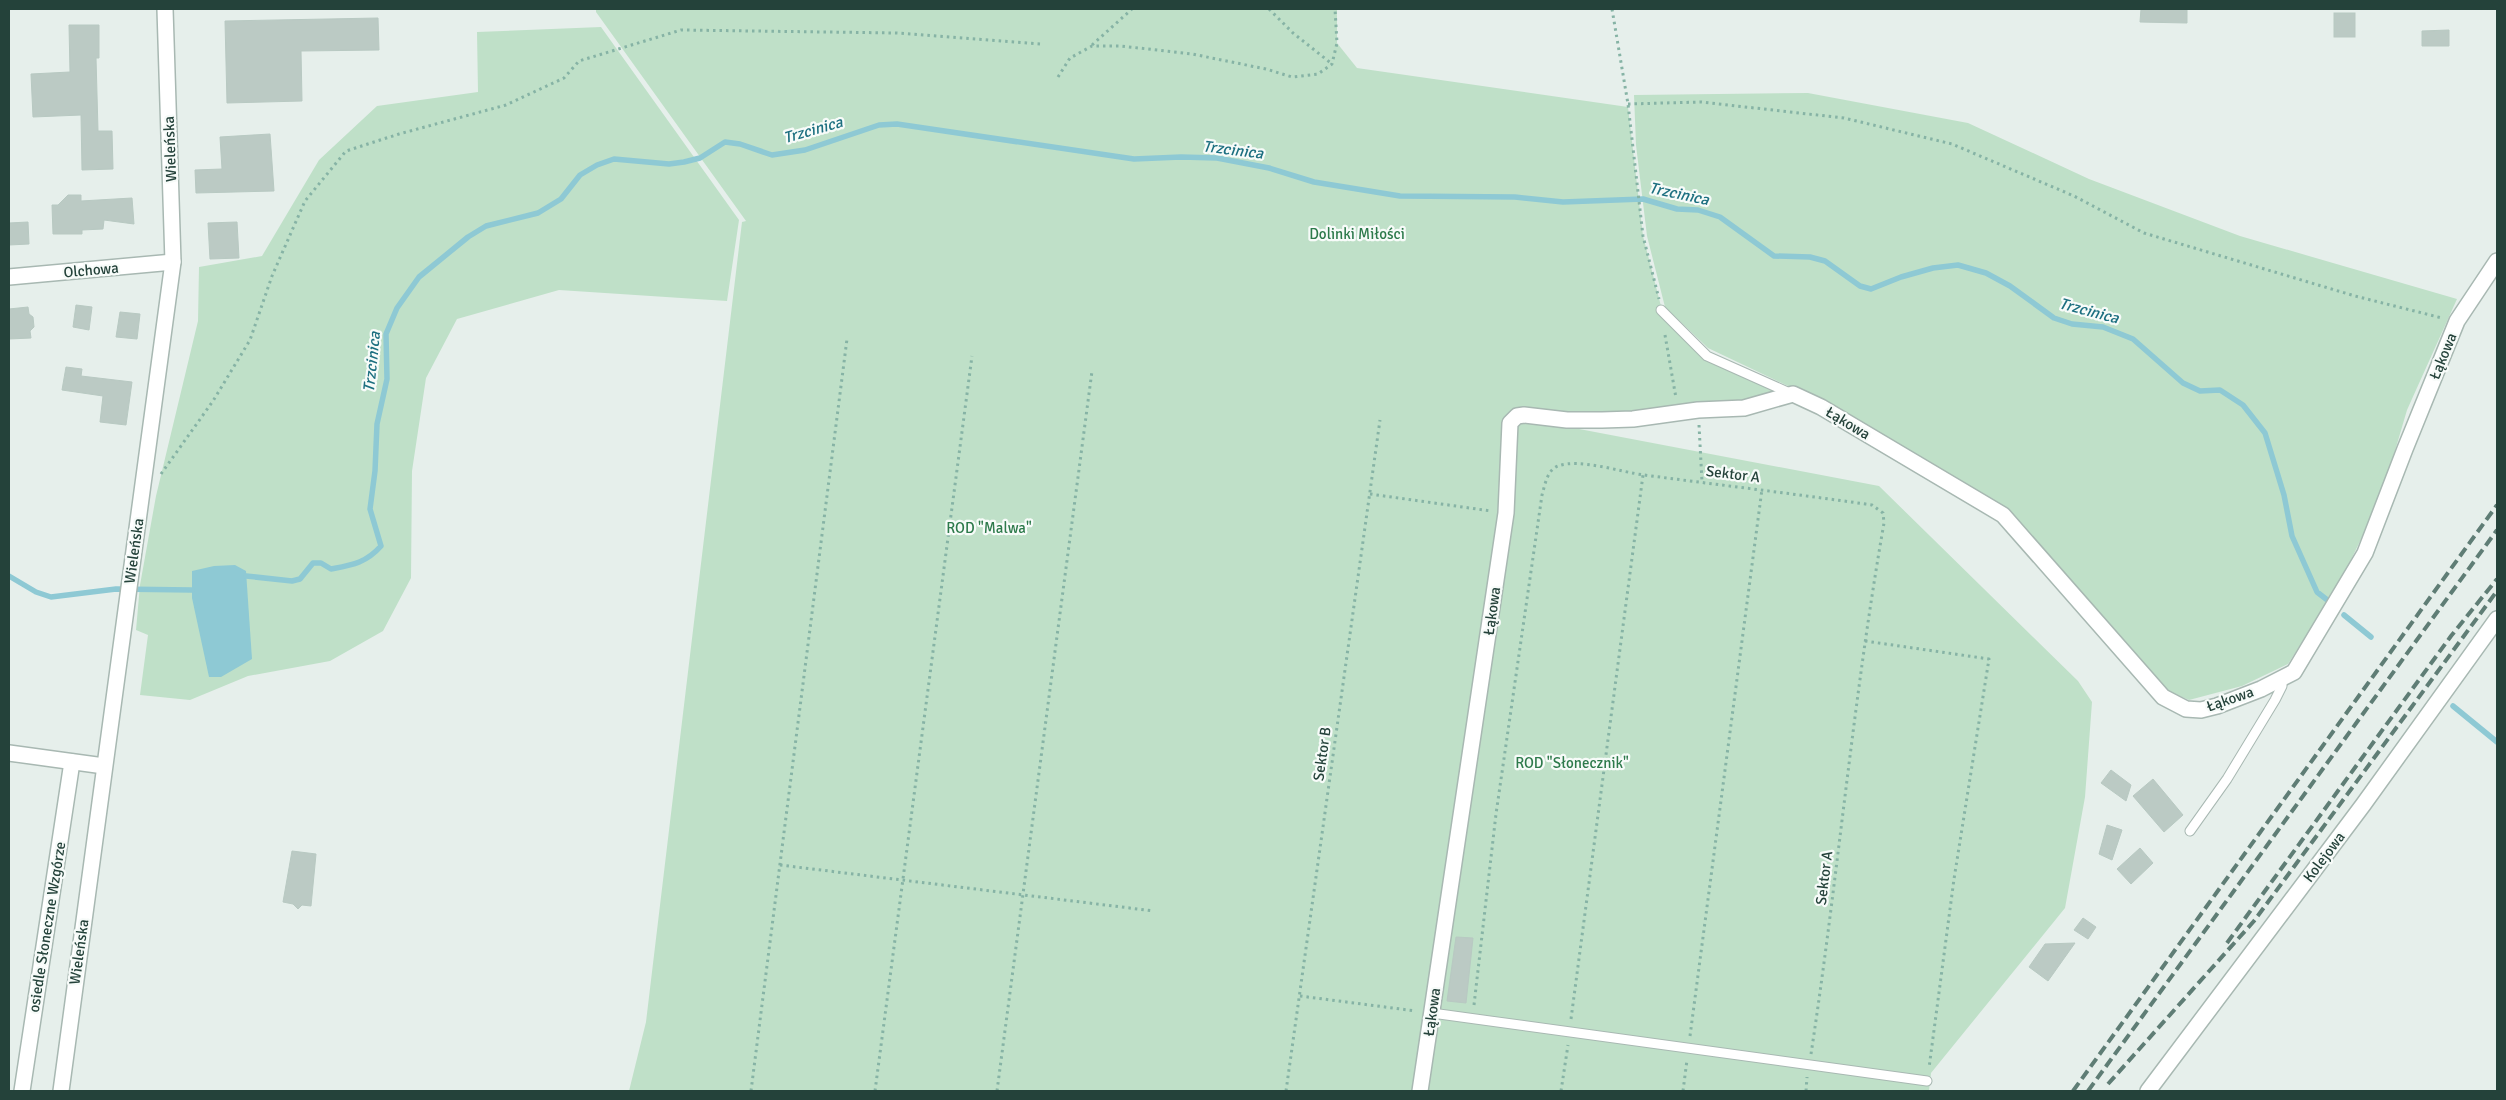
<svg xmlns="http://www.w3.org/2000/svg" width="2506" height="1100" font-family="Signika,sans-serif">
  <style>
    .green { fill: #bfe0c8 }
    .water { fill: #8ec9d4 }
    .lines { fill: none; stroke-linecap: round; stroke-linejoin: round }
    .stream { stroke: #8ec9d4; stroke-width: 5.5 }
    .building { fill: #bbcac4; stroke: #b8c9c2 }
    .service-casing { stroke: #a8b8b2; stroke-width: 11 }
    .minor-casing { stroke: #a8b8b2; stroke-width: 18 }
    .path { stroke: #86b3a5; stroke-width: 3; stroke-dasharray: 2.5 4; stroke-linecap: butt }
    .service { stroke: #fff; stroke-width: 9 }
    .minor { stroke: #fff; stroke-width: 15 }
    .rail { stroke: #5f7d75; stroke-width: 4; stroke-dasharray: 10 5; stroke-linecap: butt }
    .labels { text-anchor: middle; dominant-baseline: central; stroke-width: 4.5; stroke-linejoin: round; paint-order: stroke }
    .street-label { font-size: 15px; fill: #24423a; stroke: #f7fbf9 }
    .park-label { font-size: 15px; fill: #2d7a4b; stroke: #f7fbf9 }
    .water-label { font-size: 16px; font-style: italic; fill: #1c6f80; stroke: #f7fbf9 }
  </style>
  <rect width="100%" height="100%" fill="#e6efeb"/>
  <g class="green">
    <polygon points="596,9 1337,9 1337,43 1357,68 1628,107 1643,236 1662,310 1707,356 1793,394 1744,408 1516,417 1879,486 2078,681 2092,702 2085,797 2065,908 1931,1073 1929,1091 629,1091 646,1022 742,222 746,221 596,12"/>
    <polygon points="601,27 739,220 727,301 559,290 457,319 426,378 412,471 411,578 383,631 330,661 248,676 190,700 140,695 148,635 136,630 140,585 156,496 198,321 199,267 262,256 319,160 377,106 478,92 477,32"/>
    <polygon points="1808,93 1968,123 2089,179 2240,236 2457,299 2407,410 2382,495 2339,585 2288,664 2242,686 2189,700 2159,687 2054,560 1998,505 1813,398 1708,348 1665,307 1647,236 1636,145 1634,95"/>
  </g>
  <polygon class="water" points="235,565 246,571 252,659 221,677 209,677 192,598 192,571 214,566"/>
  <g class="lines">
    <g class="stream">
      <polyline points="9,576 36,592 51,597 116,589 192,590"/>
      <path d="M 246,576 L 292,581 L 300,579 L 313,563 L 321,563 L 331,569 C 352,565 366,563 381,546 L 370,509 L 375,471 L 377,424 L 387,379 L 386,334 L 397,308 L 419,277 L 468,237 L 486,226 L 538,213 L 561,199 L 580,175 L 597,165 L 614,159 L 669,164 L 684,162 L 700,158 L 725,142 L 740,144 L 772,155 L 805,150 L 879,125 L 897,124 L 1134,159 L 1181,157 L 1217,158 L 1269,168 L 1314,182 L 1400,196 L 1515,197 L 1563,202 L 1643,199 L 1677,209 L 1698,210 L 1720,217 L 1774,256 L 1810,257 L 1825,261 L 1860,286 L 1871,289 L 1901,277 L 1933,268 L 1958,265 L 1986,273 L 2010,286 L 2054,318 L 2072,324 L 2103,327 L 2133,339 L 2183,383 L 2200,391 L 2220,390 L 2243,405 L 2265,433 L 2284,495 L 2292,536 L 2317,592 L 2326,599"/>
      <polyline points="2344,615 2371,637"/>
      <polyline points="2453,706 2497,742"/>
    </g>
  </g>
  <g class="building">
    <polygon points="2141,9 2187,9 2187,23 2140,22"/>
    <rect x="2334" y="13" width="21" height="24"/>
    <polygon points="378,18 379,50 301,51 302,101 227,103 225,21"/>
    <polygon points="69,25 99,25 99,58 96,58 98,131 112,131 113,169 82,170 81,115 33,117 31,74 70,72"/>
    <polygon points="2449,30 2449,46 2422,46 2422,31"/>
    <polygon points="270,134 274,191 196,193 195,170 222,169 220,137"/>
    <polygon points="68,195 81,195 81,201 132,198 134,224 104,220 103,229 82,230 82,234 53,234 52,205 58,205"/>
    <polygon points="28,222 29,244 9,245 9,223"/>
    <polygon points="237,222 239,258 210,259 208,223"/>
    <polygon points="76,305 92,307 89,330 73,327"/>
    <polygon points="28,307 29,314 33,317 34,327 30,331 31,338 9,339 9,309"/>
    <polygon points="120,312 140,314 137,339 116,337"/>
    <polygon points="66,367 82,369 81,376 132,382 126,425 100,422 103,396 62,390"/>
    <polygon points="2111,770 2131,785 2126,801 2101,783"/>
    <polygon points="2153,779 2183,815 2164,832 2133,796"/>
    <polygon points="2107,825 2122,830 2112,860 2099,854"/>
    <polygon points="2140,848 2153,863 2131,884 2117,869"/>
    <polygon points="292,851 316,854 311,906 302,905 298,909 293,904 283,902"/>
    <polygon points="2083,918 2096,927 2088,939 2074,930"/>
    <polygon points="1456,937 1473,938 1466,1003 1447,1001"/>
    <polygon points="2075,943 2048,981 2029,967 2045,944"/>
  </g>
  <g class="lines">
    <g class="service-casing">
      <g id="service">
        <polyline points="1661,310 1707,356 1792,394"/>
        <polyline points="2190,831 2227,779 2275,700 2282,686 2282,680"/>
        <polyline points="1432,1013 1927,1081"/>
      </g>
    </g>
    <g class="minor-casing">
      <g id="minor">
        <polyline points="9,277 173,262"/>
        <polyline points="9,753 104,766"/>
        <polyline points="22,1091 72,762"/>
        <polyline points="61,1091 173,262 165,9"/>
        <polyline points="1420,1091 1506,513 1510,423 1517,416 1524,415 1567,420 1602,420 1633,419 1698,410 1744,408 1793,394 1821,407 2003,515 2163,697 2186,709 2201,710 2217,706 2261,689 2294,672 2365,553 2405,449 2457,321 2497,261"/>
        <polyline points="2148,1091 2363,805 2497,619"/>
      </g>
    </g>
    <g class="path">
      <polyline points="1269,9 1293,33 1332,64"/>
      <polyline points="1612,9 1628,104 1643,236 1659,299"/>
      <polyline points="1092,45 1132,9"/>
      <polyline points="1058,77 1070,58 1092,46 1121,46 1192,54 1266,69 1292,77 1318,74 1332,64 1337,43 1335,9"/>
      <polyline points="1628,104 1701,102 1844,118 1952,144 2074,196 2144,233 2355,296 2442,318"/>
      <polyline points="1665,335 1676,398"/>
      <polyline points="1699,425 1702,482"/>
      <polyline points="161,474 213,401 250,340 272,276 305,201 346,151 399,134 506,105 564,78 579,61 681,30 897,33 1040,44"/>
      <polyline points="1370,494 1491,511"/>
      <polyline points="1865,641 1989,659 1954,879 1929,1068"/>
      <polyline points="780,865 1154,911"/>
      <polyline points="1300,996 1416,1011"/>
      <path d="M 1474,1005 L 1496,814 L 1542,495 C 1545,485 1547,470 1558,466 C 1579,458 1621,472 1644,475 C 1720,485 1796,494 1872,505 L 1883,513 L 1884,523 C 1853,699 1838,877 1811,1054"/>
      <polyline points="1571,1019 1643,475"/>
      <polyline points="1690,1036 1762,489"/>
      <polyline points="751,1091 847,339"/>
      <polyline points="875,1091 972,356"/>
      <polyline points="997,1091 1092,371"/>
      <polyline points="1286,1091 1380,420"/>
      <polyline points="1561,1091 1568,1045"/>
      <polyline points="1683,1091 1687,1060"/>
      <polyline points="1806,1091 1807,1077"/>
    </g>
    <use href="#service" class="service"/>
    <use href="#minor" class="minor"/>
    <g class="rail">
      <polyline points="2227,943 2451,636 2497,579"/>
      <polyline points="2108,1084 2254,921 2497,591"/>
      <polyline points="2073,1091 2497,505"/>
      <polyline points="2088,1091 2497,530"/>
    </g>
  </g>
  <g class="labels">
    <g class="street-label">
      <text transform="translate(170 149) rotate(-92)">Wieleńska</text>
      <text transform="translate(91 270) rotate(-5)">Olchowa</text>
      <text transform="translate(2443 356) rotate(-68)">Łąkowa</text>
      <text transform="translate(1848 423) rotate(31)">Łąkowa</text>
      <text transform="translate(1733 474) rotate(7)">Sektor A</text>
      <text transform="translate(134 551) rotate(-82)">Wieleńska</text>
      <text transform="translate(1492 611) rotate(-82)">Łąkowa</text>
      <text transform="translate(2230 699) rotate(-19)">Łąkowa</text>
      <text transform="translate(1322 754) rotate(-82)">Sektor B</text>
      <text transform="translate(2324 857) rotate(-53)">Kolejowa</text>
      <text transform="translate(1824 878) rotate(-83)">Sektor A</text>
      <text transform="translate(47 927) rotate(-81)">osiedle Słoneczne Wzgórze</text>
      <text transform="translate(79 952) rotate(-82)">Wieleńska</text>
      <text transform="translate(1432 1012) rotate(-82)">Łąkowa</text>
    </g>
    <g class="park-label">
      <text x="1357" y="234">Dolinki Miłości</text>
      <text x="989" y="528">ROD "Malwa"</text>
      <text x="1572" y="763">ROD "Słonecznik"</text>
    </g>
    <g class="water-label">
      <text transform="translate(813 130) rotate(-16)">Trzcinica</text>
      <text transform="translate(1233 150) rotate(7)">Trzcinica</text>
      <text transform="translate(1679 194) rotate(12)">Trzcinica</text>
      <text transform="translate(2089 311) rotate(15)">Trzcinica</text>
      <text transform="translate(372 362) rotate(-84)">Trzcinica</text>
    </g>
  </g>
  <rect width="2506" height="1100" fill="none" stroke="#24423a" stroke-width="20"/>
</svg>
